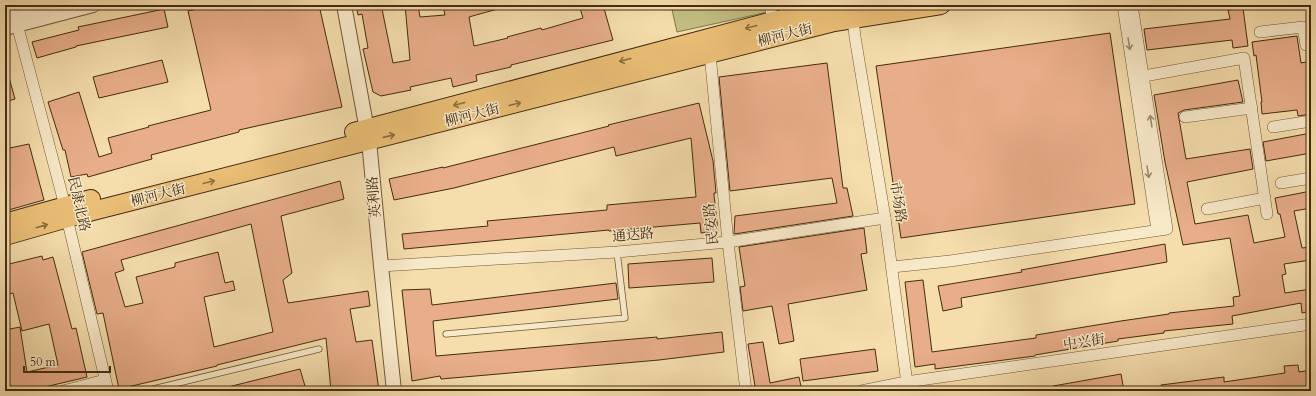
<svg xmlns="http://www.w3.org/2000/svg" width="1316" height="396" font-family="Cardo,'Noto Serif SC',serif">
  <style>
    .green { fill: #c3bf84; stroke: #84764a }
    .building { fill: #e8ae89; stroke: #442c11; fill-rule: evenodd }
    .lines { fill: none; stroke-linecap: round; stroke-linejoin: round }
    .service-casing { stroke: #705838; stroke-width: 7 }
    .minor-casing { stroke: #705838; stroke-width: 12 }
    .tertiary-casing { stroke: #705838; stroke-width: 16 }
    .primary-casing { stroke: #442c11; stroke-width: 20 }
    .service { stroke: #f8e9c9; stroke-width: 5.5 }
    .minor { stroke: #f8e9c9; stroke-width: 11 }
    .tertiary { stroke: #f8e9c9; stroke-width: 14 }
    .primary { stroke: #eabe76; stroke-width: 18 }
    .oneway { stroke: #8f6e3e }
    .oneway2 { stroke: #9e8a6d }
    .labels { text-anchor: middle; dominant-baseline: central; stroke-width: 3; stroke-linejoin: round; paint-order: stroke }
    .street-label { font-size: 14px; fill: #442c11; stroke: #f8e9c9 }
  </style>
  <rect width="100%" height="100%" fill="#f5ddac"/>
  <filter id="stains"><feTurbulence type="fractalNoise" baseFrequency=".005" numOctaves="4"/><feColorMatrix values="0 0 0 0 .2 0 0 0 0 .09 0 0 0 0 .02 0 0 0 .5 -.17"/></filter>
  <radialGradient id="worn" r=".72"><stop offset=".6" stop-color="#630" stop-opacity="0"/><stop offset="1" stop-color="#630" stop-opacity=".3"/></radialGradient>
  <polygon class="green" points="671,5 766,5 768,12 677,32"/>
  <g class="building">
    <polygon points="216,5 319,5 342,107 239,130 239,132 151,155 152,159 88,177 87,174 71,177 65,150 63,150 48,102 79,92 99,157 112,153 108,138 149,127 148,126 211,110 188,11"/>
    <polygon points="356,5 383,5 384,9 382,9 393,63 410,60 405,5 418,5 420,17 445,15 443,5 501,5 501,8 469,17 474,46 508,38 507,37 541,28 542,30 583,18 579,5 603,5 613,40 511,65 511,67 476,75 477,81 453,87 451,78 410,87 411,90 381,96 373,92 363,49 368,48 362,14 358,15"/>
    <polygon points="1243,8 1248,46 1233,48 1232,40 1147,50 1144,29 1230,19 1228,10"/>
    <polygon points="164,9 168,27 76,46 76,47 37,58 32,42 79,30 78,27"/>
    <polygon points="1110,33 1135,204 901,238 876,66"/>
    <polygon points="1297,36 1301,63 1311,61 1311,114 1298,116 1297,110 1262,114 1261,102 1262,102 1256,55 1254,56 1252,42"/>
    <polygon points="162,60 168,82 99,98 93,77"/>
    <polygon points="827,63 843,188 847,188 853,216 734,234 735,216 837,203 832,178 730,191 719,77"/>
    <polygon points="5,74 8,74 15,99 5,102"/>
    <polygon points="1238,80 1243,102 1184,110 1178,113 1186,159 1250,149 1253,169 1187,182 1195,224 1248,215 1254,243 1285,237 1280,214 1278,214 1275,198 1311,191 1311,208 1294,211 1302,248 1311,247 1311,260 1284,264 1286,274 1282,275 1285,293 1311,289 1311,311 1302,313 1301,303 1232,316 1233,324 1164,331 1164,333 1118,339 1118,341 1035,355 1035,356 935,369 935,364 915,367 905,282 923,280 932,352 1036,338 1036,335 1121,321 1169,314 1169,313 1234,306 1233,297 1240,296 1230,238 1183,245 1165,162 1154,95"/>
    <polygon points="699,103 713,161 716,193 714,193 714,195 718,231 701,233 700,223 609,231 609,230 404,249 402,234 488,226 487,221 607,210 607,205 696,197 691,138 616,156 614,147 454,188 394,200 389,179 443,167 443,168 609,126 608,125"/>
    <polygon points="1311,133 1311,153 1266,161 1263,142"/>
    <polygon points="29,144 44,200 5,211 5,149"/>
    <path d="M 340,181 L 344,199 L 281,216 L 292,273 L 283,280 L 288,303 L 368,291 L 370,306 L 350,309 L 356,342 L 372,340 L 379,391 L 331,391 L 326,338 L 217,365 L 217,366 L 119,389 L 103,313 L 97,314 L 82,252 ZM 251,224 L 273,332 L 214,347 L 204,297 L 235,290 L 233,281 L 225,283 L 218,252 L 175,263 L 175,267 L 136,277 L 143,303 L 125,307 L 115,273 L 124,270 L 121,260 Z"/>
    <polygon points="864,228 867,253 861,254 867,290 788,304 794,341 779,344 772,306 743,311 740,287 745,286 739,247"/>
    <polygon points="1165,244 1167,262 961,298 962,307 943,311 938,286 1022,272 1021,270"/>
    <polygon points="42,256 43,260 53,257 72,329 76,328 87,377 28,391 5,391 5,330 20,327 27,372 58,365 49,324 22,331 13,293 5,295 5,265"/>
    <polygon points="712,258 714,282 629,288 628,264"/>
    <polygon points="616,283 618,299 433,321 436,356 657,337 657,339 722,332 724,352 659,360 441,379 440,376 412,381 402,290 430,289 432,305"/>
    <polygon points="763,342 770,383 799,377 802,391 753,391 753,387 755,386 748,344"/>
    <polygon points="875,349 878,371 803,381 800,359"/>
    <polygon points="1298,365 1299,372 1311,370 1311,387 1285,391 1162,391 1161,385 1224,377 1224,382 1285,373 1284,366"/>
    <polygon points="300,369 305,386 286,391 224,391 224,388"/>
    <polygon points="1121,374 1124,391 1054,391 1053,386"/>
  </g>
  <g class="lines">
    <g class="service-casing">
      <g id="service">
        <polyline points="446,334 625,318 617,252"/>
        <polyline points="145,391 319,349"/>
      </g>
    </g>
    <g class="minor-casing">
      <g id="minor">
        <polyline points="770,5 773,21"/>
        <polyline points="1123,5 1157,230"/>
        <polyline points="853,19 855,37 885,218 908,391"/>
        <polyline points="17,24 65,206 67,218 108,391"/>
        <polyline points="1260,32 1303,27 1306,45 1311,44"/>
        <polyline points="710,54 728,242 746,391"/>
        <polyline points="1144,76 1244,58 1267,214"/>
        <polyline points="1185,117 1252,108"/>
        <polyline points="1273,127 1311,121"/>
        <polyline points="1281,183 1311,178"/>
        <polyline points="1207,209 1265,198"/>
        <polyline points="381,266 617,252 728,242 885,218"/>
        <polyline points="892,267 950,261 1167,229 1132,5"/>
        <polyline points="63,391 105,380"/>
        <polyline points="861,391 906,382 1311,324"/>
      </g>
    </g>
    <g class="tertiary-casing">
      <g id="tertiary">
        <polyline points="344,5 369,141 381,266 394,391"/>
        <polyline points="5,14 42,5"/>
        <polyline points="5,28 93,5"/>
      </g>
    </g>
    <g class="primary-casing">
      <g id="primary">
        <polyline points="354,132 773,21 843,5"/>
        <polyline points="5,223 91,199"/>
        <polyline points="5,236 85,213 834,22 941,5"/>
      </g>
    </g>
    <use href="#service" class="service"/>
    <use href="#minor" class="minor"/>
    <use href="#tertiary" class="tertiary"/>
    <use href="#primary" class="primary"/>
  </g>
  <defs><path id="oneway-shaft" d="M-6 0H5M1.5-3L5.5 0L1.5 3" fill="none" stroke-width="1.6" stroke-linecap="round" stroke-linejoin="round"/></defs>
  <g class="oneway">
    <use href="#oneway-shaft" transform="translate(751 27) rotate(165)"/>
    <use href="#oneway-shaft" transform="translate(625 60) rotate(165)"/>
    <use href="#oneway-shaft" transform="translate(459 104) rotate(165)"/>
    <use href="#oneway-shaft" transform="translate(515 104) rotate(-14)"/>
    <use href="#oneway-shaft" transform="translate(389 136) rotate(-13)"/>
    <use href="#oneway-shaft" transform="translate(209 182) rotate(-14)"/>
    <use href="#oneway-shaft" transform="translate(42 226) rotate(-16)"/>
  </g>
  <g class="oneway2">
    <use href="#oneway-shaft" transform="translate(1129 44) rotate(81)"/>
    <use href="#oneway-shaft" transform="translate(1151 121) rotate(-99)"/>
    <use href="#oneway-shaft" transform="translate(1148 172) rotate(81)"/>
  </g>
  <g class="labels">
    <g class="street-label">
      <text transform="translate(785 35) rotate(-14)">柳河大街</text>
      <text transform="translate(472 115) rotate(-14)">柳河大街</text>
      <text transform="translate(158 195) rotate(-14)">柳河大街</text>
      <text transform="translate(374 197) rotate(-95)">英利路</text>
      <text transform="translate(898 202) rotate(81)">市场路</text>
      <text transform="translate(79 204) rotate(77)">民康北路</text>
      <text transform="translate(711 224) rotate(-96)">民安路</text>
      <text transform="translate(633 235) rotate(-5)">通达路</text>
      <text transform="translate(1084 342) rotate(-8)">中兴街</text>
    </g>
  </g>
  <rect width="1316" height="396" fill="none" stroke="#f5ddac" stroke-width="20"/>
  <rect x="6" y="6" width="1304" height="384" fill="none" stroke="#442c11" stroke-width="2"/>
  <rect x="10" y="10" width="1296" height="376" fill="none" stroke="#442c11"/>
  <path d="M24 366v6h86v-6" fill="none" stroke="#442c11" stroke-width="2"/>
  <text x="30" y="366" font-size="12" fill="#442c11" stroke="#f8e9c9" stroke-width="3" paint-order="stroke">50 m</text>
  <rect width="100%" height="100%" filter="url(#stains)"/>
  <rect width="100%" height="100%" fill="url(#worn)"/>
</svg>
